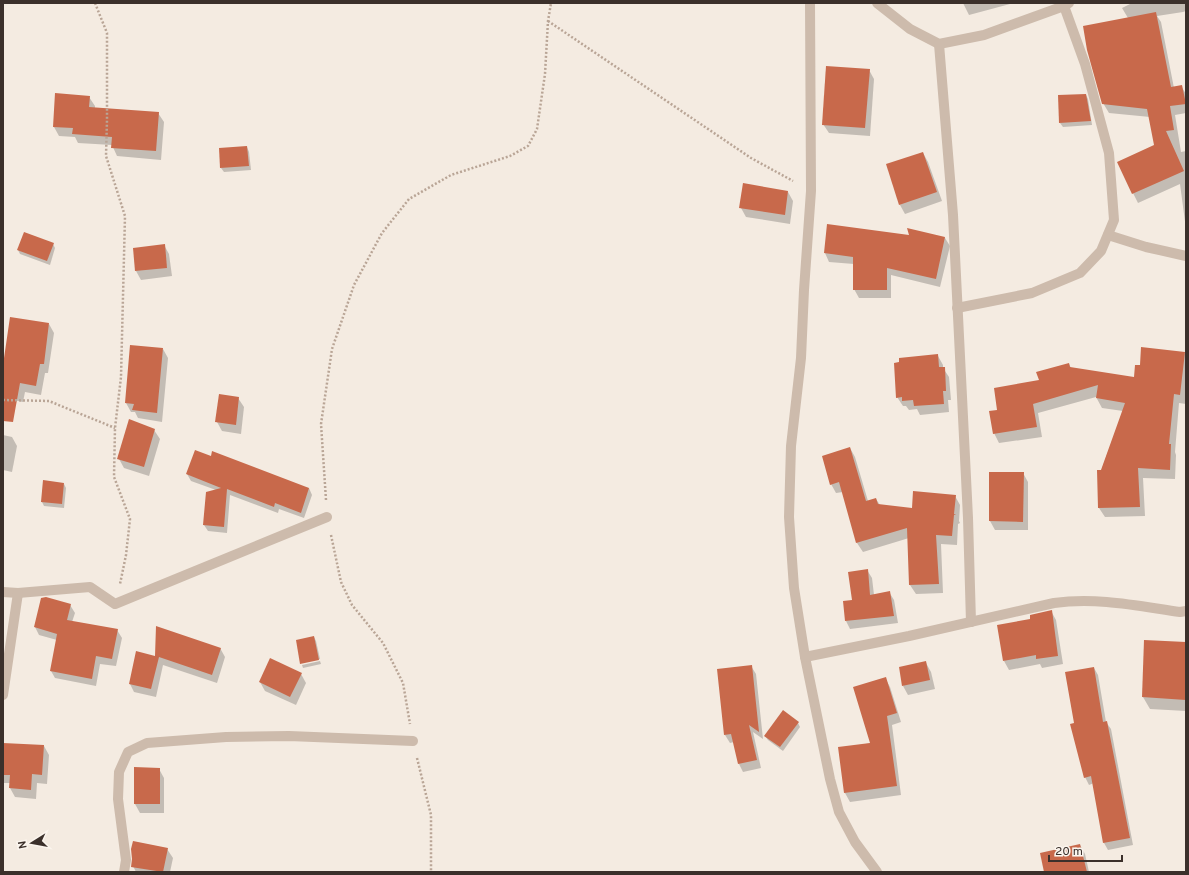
<svg xmlns="http://www.w3.org/2000/svg" width="1189" height="875" font-family="Overpass,sans-serif">
  <style>
    .shadow { fill: #0003 }
    .building { fill: #c8694b }
    .lines { fill: none; stroke-linecap: round; stroke-linejoin: round }
    .path { stroke: #b9a596; stroke-width: 2.5; stroke-dasharray: 2 2; stroke-linecap: butt }
    .minor { stroke: #cdbbac; stroke-width: 10 }
  </style>
  <rect width="100%" height="100%" fill="#f4ebe1"/>
  <g class="shadow">
    <polygon points="963,3 1009,3 1010,4 969,15"/>
    <polygon points="1132,3 1186,3 1186,11 1183,12 1157,16 1161,22 1174,88 1181,86 1186,94 1186,113 1175,115 1181,152 1186,151 1186,229 1180,184 1138,203 1118,163 1155,146 1150,117 1109,113 1103,103 1128,18 1122,8"/>
    <polygon points="869,70 874,79 870,136 829,133 823,124"/>
    <polygon points="1086,95 1088,99 1092,125 1063,127 1060,123"/>
    <polygon points="89,97 95,106 95,108 158,113 164,122 161,160 117,156 112,145 78,143 75,137 59,136 54,127"/>
    <polygon points="247,147 249,152 251,170 224,172 221,168"/>
    <polygon points="923,153 928,162 942,201 905,214 900,205"/>
    <polygon points="788,192 793,201 790,224 746,217 741,208"/>
    <polygon points="828,225 911,236 945,238 950,246 940,287 891,275 891,298 859,298 854,289 854,264 829,262 825,253"/>
    <polygon points="53,244 55,248 50,265 20,254 18,250"/>
    <polygon points="164,245 169,254 172,276 141,280 136,271 134,249"/>
    <polygon points="49,324 54,333 48,373 45,373 41,395 25,392 23,402 3,398 3,366"/>
    <polygon points="163,349 168,358 162,422 138,418 135,412 131,412 126,403"/>
    <polygon points="1184,353 1186,356 1186,404 1179,403 1175,452 1176,455 1175,479 1143,478 1145,516 1105,517 1099,508 1101,471 1123,411 1102,408 1096,397 1038,413 1042,437 999,443 994,433 998,410 1040,381 1069,364 1071,368 1135,378 1141,366"/>
    <polygon points="938,356 943,365 943,368 949,377 951,400 948,400 949,412 920,415 917,409 909,410 906,406 903,406 897,397"/>
    <polygon points="238,398 244,407 241,434 222,431 217,422"/>
    <polygon points="154,430 160,439 149,476 124,468 119,459"/>
    <polygon points="3,435 12,437 17,446 12,472 3,470"/>
    <polygon points="850,448 855,457 868,501 876,499 880,505 913,510 955,496 960,505 959,521 960,523 958,524 957,545 941,544 943,593 916,594 910,585 909,538 863,552 857,543 843,492 836,493 831,484"/>
    <polygon points="990,473 1023,473 1028,482 1028,530 995,530 990,521"/>
    <polygon points="187,474 309,488 312,495 304,518 279,509 278,513 230,495 227,533 208,531 204,525 216,490 191,481"/>
    <polygon points="64,484 66,488 64,508 44,506 42,502"/>
    <polygon points="867,570 872,578 874,595 889,592 894,600 898,623 850,629 846,621 853,601"/>
    <polygon points="70,605 75,613 72,622 117,630 122,638 116,666 100,664 96,686 55,678 51,671 57,640 39,635 35,627"/>
    <polygon points="1051,611 1056,620 1063,664 1042,668 1040,664 1009,670 1004,661 1031,620"/>
    <polygon points="314,637 316,641 320,659 301,663"/>
    <polygon points="1186,643 1186,711 1150,709 1143,697"/>
    <polygon points="220,648 225,657 217,683 163,665 156,697 134,692 130,684 156,657"/>
    <polygon points="320,661 321,664 303,668 302,665"/>
    <polygon points="926,663 931,672 935,689 908,695 903,686"/>
    <polygon points="751,666 756,674 763,739 753,732 761,768 743,772 739,764 734,742 730,743 725,735"/>
    <polygon points="1094,668 1098,675 1106,722 1111,729 1133,845 1108,850 1104,843 1094,783 1089,785 1085,777"/>
    <polygon points="301,674 306,683 296,705 265,691 260,682"/>
    <polygon points="885,678 890,687 901,722 892,725 901,795 850,802 845,793 840,748 872,743"/>
    <polygon points="798,723 800,727 783,751 768,740 765,736"/>
    <polygon points="3,744 44,746 49,755 47,784 37,783 36,799 15,797 10,788 10,783 4,783"/>
    <polygon points="159,769 164,778 164,813 140,813 135,804"/>
    <polygon points="1080,845 1085,854 1089,872 1045,872"/>
    <polygon points="167,849 173,858 170,872 136,872 133,866"/>
  </g>
  <g class="building">
    <polygon points="1156,12 1171,87 1182,85 1186,104 1170,106 1174,130 1166,131 1184,171 1132,194 1117,162 1154,145 1147,109 1102,104 1087,50 1083,26"/>
    <polygon points="826,66 870,69 865,128 822,125"/>
    <polygon points="55,93 90,96 89,107 159,112 156,151 111,148 112,137 72,134 73,128 53,127"/>
    <polygon points="1086,94 1091,121 1059,123 1058,95"/>
    <polygon points="247,146 249,166 220,168 219,148"/>
    <polygon points="923,152 937,192 899,205 886,164"/>
    <polygon points="743,183 788,191 785,215 739,208"/>
    <polygon points="827,224 909,235 907,228 945,237 936,279 887,268 887,290 853,290 853,257 824,253"/>
    <polygon points="24,232 54,243 47,261 17,250"/>
    <polygon points="165,244 167,268 135,271 133,248"/>
    <polygon points="10,317 49,323 44,364 40,364 36,386 20,383 13,422 3,421 3,365"/>
    <polygon points="130,345 163,348 157,413 132,410 134,404 125,403"/>
    <polygon points="1141,347 1185,352 1180,395 1174,394 1169,444 1171,444 1170,470 1138,468 1140,507 1098,508 1097,470 1101,470 1125,403 1096,398 1098,385 1033,404 1037,427 993,434 989,411 997,410 994,388 1039,380 1036,372 1069,363 1070,367 1134,377 1135,365 1140,365"/>
    <polygon points="938,354 939,367 945,367 946,391 943,391 944,404 914,406 913,400 902,401 902,397 896,398 894,363 899,362 899,358"/>
    <polygon points="219,394 239,397 236,425 215,422"/>
    <polygon points="129,419 155,429 144,467 117,459"/>
    <polygon points="850,447 866,501 876,498 878,504 912,508 913,491 956,495 954,514 956,514 954,515 952,536 936,535 939,584 909,585 907,528 856,543 839,482 830,485 822,456"/>
    <polygon points="195,450 211,456 212,451 309,488 301,513 275,503 274,507 227,489 224,527 203,525 206,492 221,488 186,474"/>
    <polygon points="989,472 1024,472 1023,522 989,521"/>
    <polygon points="43,480 64,483 62,504 41,502"/>
    <polygon points="868,569 870,595 890,591 894,616 845,621 843,601 852,600 848,572"/>
    <polygon points="46,597 71,604 67,620 118,629 112,659 96,656 92,679 50,671 57,634 34,627 41,598"/>
    <polygon points="1052,610 1058,656 1036,659 1036,655 1003,661 997,625 1030,619 1030,615"/>
    <polygon points="156,626 221,648 212,675 159,657 151,689 129,684 136,651 155,656"/>
    <polygon points="314,636 319,660 300,664 296,640"/>
    <polygon points="1144,640 1186,642 1186,700 1142,697"/>
    <polygon points="270,658 302,673 290,697 259,682"/>
    <polygon points="926,661 930,680 902,686 899,667"/>
    <polygon points="752,665 759,732 749,725 757,760 738,764 731,734 724,735 717,669"/>
    <polygon points="1094,667 1103,722 1107,721 1130,838 1103,843 1091,776 1084,778 1070,724 1074,723 1065,672"/>
    <polygon points="886,677 897,713 887,716 897,786 844,793 838,747 870,743 853,687"/>
    <polygon points="783,710 799,722 780,747 764,736"/>
    <polygon points="3,743 44,745 42,775 32,774 31,790 9,788 10,775 3,775"/>
    <polygon points="134,767 160,768 160,804 134,804"/>
    <polygon points="133,841 168,848 163,872 131,867 132,859 131,849"/>
    <polygon points="1080,844 1087,872 1044,872 1040,853"/>
  </g>
  <g class="lines">
    <g class="path">
      <polyline points="95,3 107,33 107,120 106,156 125,216 121,377 115,428 114,477 130,519 126,555 120,584"/>
      <polyline points="548,21 751,158 793,181"/>
      <polyline points="3,400 49,401 115,428"/>
      <polyline points="326,500 321,424 332,349 354,285 382,233 409,199 451,175 510,156 528,146 537,129 545,74 548,21 551,3"/>
      <polyline points="331,535 341,582 352,605 383,643 403,683 410,724"/>
      <polyline points="417,758 431,815 431,872"/>
    </g>
    <g class="minor">
      <polyline points="810,3 811,191 804,290 801,358 791,446 789,517 794,588 805,657 830,779 839,812 855,842 877,872"/>
      <polyline points="877,3 910,29 939,44 984,35 1064,6 1069,3"/>
      <polyline points="939,44 953,215 968,518 971,622"/>
      <polyline points="1108,235 1146,247 1186,256"/>
      <polyline points="957,308 1032,293 1080,273 1101,251 1114,220 1109,153 1085,64 1064,6"/>
      <polyline points="3,592 18,593 90,587 115,604 327,517"/>
      <path d="M 805,657 L 909,636 L 1054,603 C 1097,597 1138,606 1180,612 L 1186,611"/>
      <polyline points="3,695 18,593"/>
      <polyline points="124,872 126,860 118,799 119,772 128,752 147,743 226,737 289,736 413,741"/>
    </g>
  </g>
  <rect width="1189" height="875" fill="none" stroke="#3b302b" stroke-width="8"/>
  <g transform="translate(32 843) rotate(259)" stroke="#fbf5ee" stroke-width="3" paint-order="stroke">
  <path d="M0-3L7 15L0 10L-7 15Z" fill="#3b302b"/>
  <text y="-6" font-size="11" font-weight="bold" text-anchor="middle" fill="#3b302b">N</text>
  </g>
  <path d="M1049 855v6h73v-6" fill="none" stroke="#3b302b" stroke-width="2"/>
  <text x="1055" y="855" font-size="12" fill="#3b302b" stroke="#fbf5ee" stroke-width="3" paint-order="stroke">20 m</text>
</svg>
